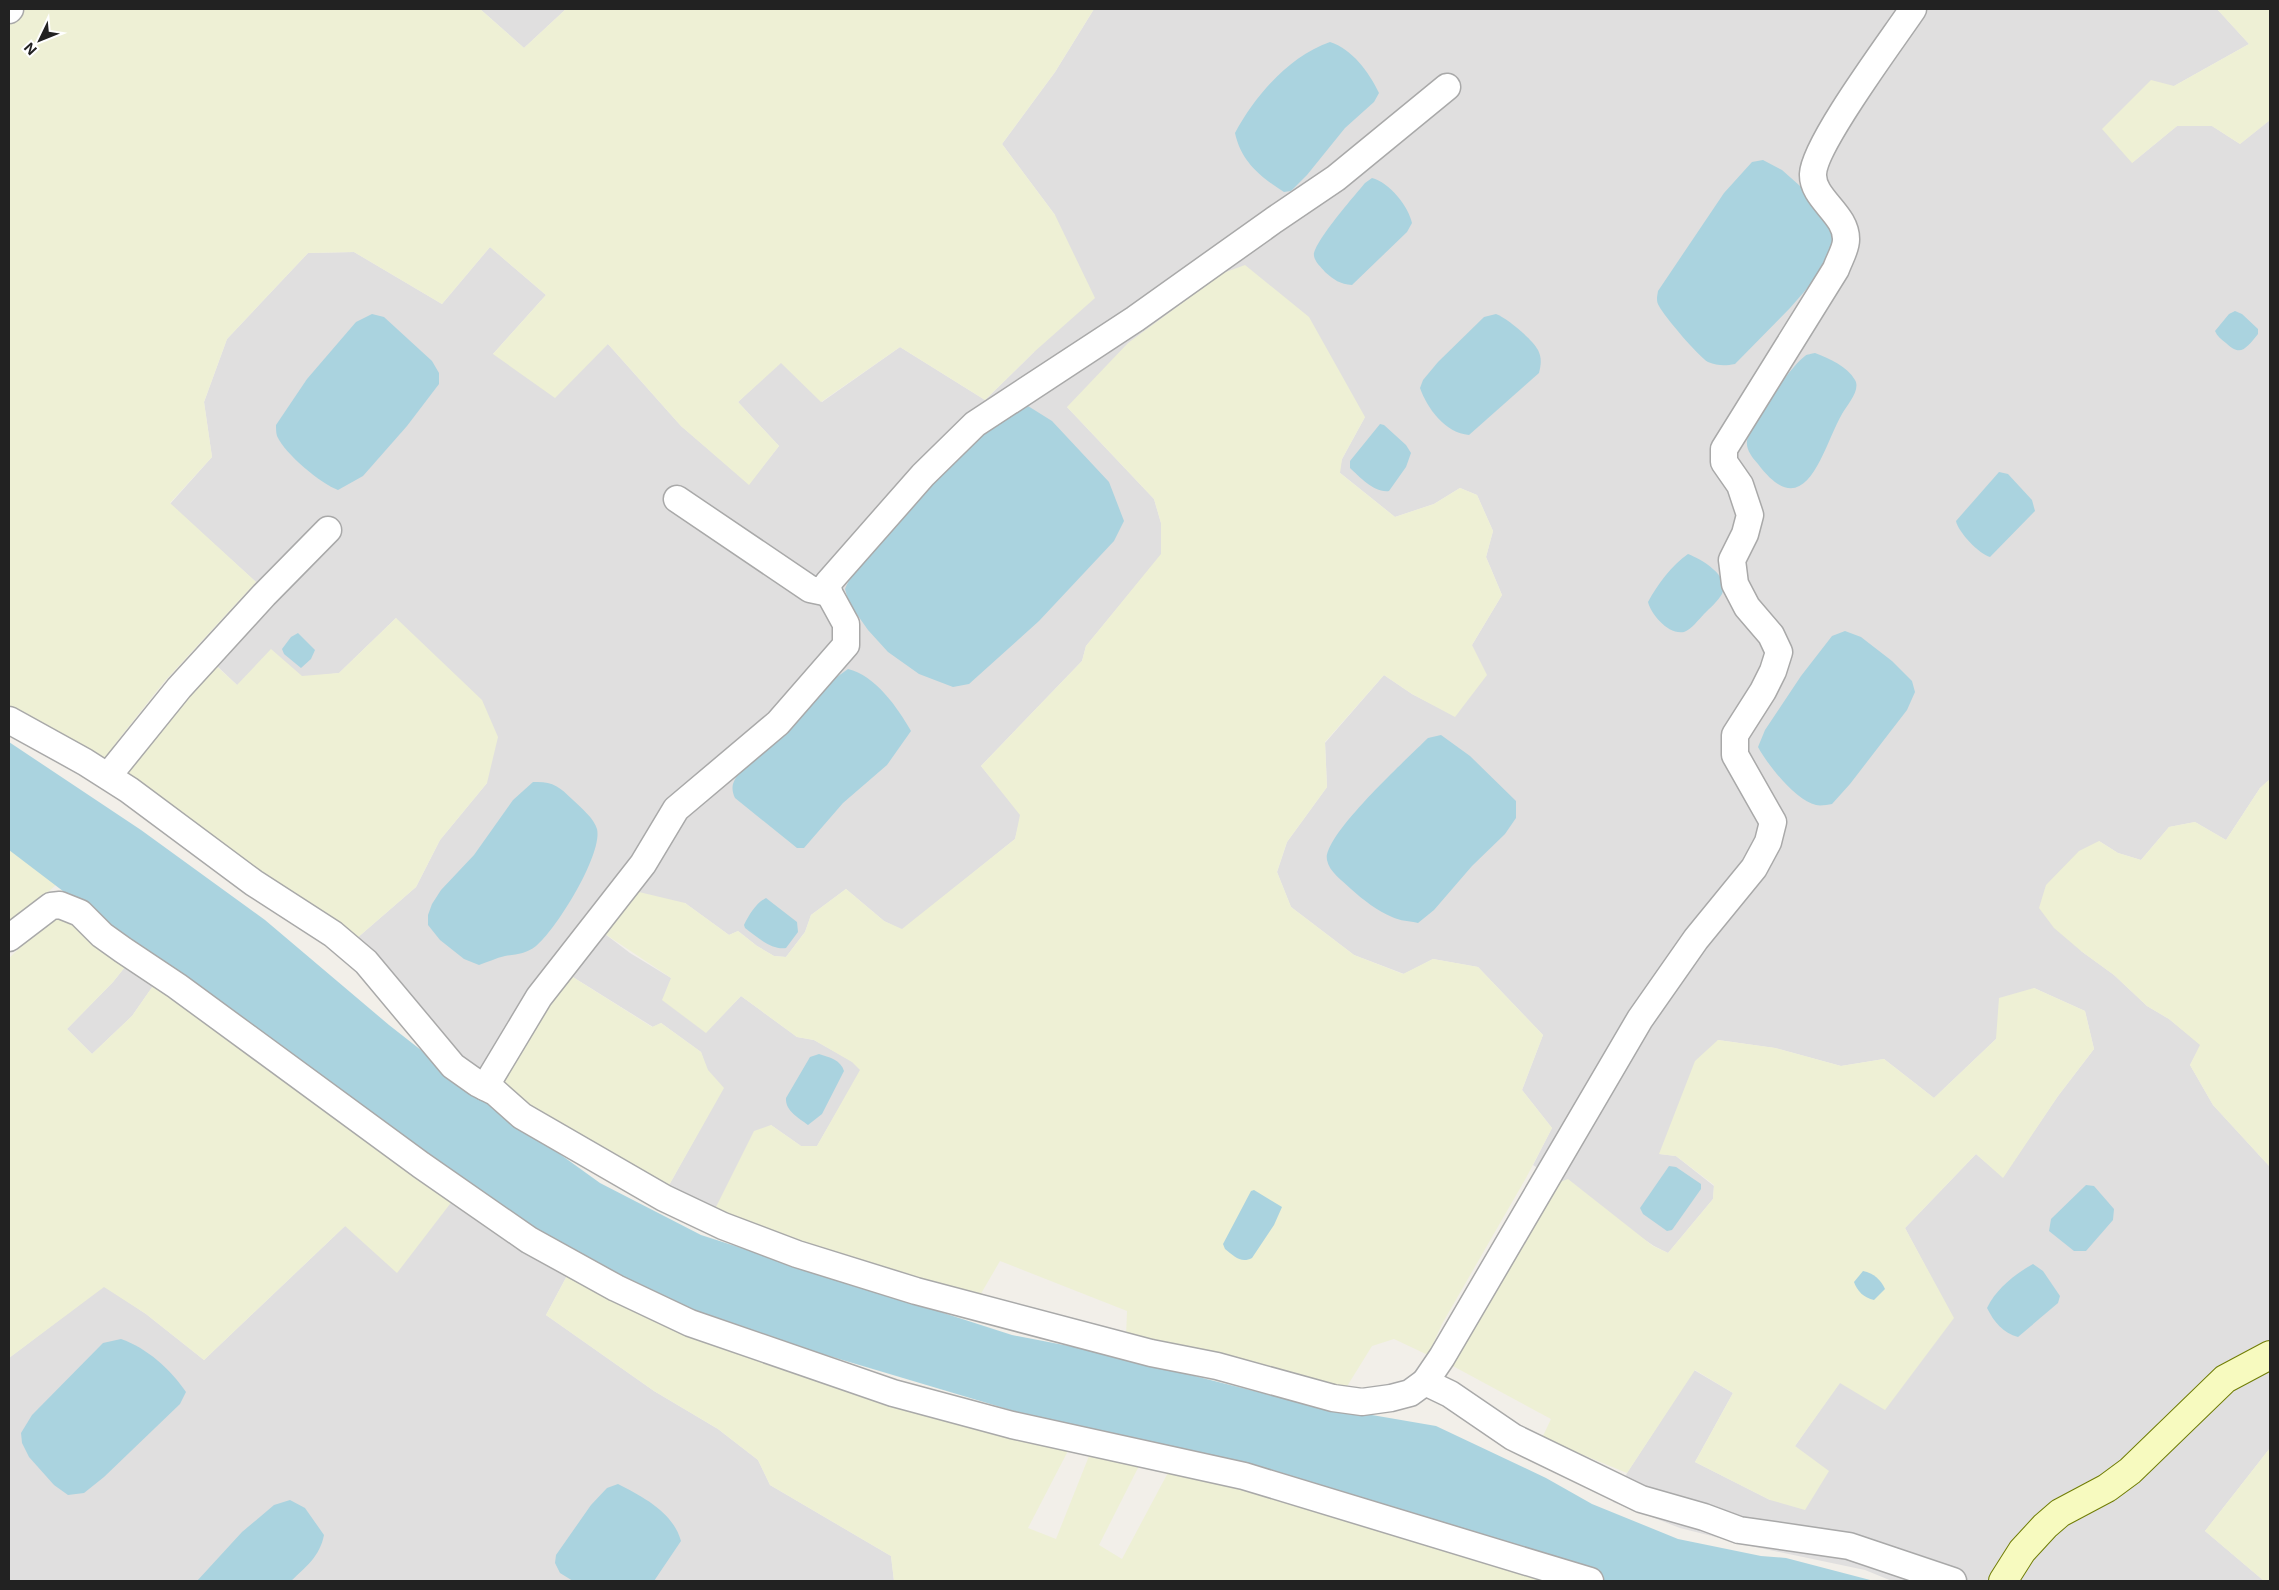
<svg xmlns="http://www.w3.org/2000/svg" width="2279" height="1590" font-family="Inter,sans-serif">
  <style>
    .residential { fill: #e0dfdf }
    .farmland { fill: #eef0d5 }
    .water { fill: #aad3df }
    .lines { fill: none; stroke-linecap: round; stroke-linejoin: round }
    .street-casing { stroke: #a9a9a9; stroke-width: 29 }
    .secondary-casing { stroke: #707d05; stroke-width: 30 }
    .street { stroke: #fff; stroke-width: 26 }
    .secondary { stroke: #f7fabf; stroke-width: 28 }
  </style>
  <rect width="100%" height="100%" fill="#f2efe9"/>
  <g class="residential">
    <polygon points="480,9 566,9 524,48"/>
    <polygon points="1094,9 2217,9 2249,44 2174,86 2132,163 2177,126 2212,126 2240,144 2270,120 2270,779 2260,788 2226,840 2195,822 2169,827 2141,860 2118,853 2099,841 2081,951 2114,975 2147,1006 2169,1019 2201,1045 2190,1065 2213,1105 2270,1167 2270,1448 2205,1531 2264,1581 1892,1581 1865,1570 1755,1547 1680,1528 1613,1502 1627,1473 1694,1370 1733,1393 1695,1462 1770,1500 1795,1446 1840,1382 1953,1318 1905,1228 1976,1154 2003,1177 2058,1096 2094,1049 2085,1011 2034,988 1996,1039 1934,1098 1884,1059 1841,1066 1775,1048 1718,1040 1660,1154 1676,1156 1714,1186 1713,1199 1668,1253 1654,1246 1533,1165 1552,1128 1522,1090 1543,1035 1478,967 1433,959 1404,974 1354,955 1291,907 1277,872 1287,842 1327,787 1325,743 1384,675 1412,694 1455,716 1472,645 1502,595 1486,557 1493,531 1477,495 1460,488 1434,504 1395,517 1339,472 1342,459 1365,417 1067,407 1154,499 1161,523 1161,555 1086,646 1082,661 981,766 1021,815 1015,839 902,930 884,921 846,889 811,915 805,932 786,957 774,956 757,946 738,931 729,935 685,903 605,934 630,953 671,978 706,1032 741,996 797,1037 814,1040 853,1062 861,1070 817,1146 801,1146 771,1125 713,1213 668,1187 723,1088 707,1070 701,1052 661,1023 653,1027 568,974 495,1080 453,1052 356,939 416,887 440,840 487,783 396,618 339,673 237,685 197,647 256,582 170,504 212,457 204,402 227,339 308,253 354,252 442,304 490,247 546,295 493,354 608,344 681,426 749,484 779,446 738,402 781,362 822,402 900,347 985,400 1034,352 1055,215 1002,144 1055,72"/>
    <polygon points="129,962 155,983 132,1016 92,1054 67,1029 113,982"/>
    <polygon points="453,1200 569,1272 546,1315 654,1391 718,1429 758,1460 770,1485 891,1556 894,1581 9,1581 9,1358 104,1286 146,1314 204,1360 345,1226"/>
  </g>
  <g class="farmland">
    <polygon points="20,9 480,9 524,48 566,9 1094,9 1055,72 1002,144 1055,215 1095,298 1034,352 985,400 900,347 821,402 781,363 738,402 779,446 749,485 681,426 608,344 555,398 493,354 546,295 490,247 442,304 354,252 308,253 227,339 204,402 212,457 170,503 256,582 164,682 115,744 108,762 9,711 9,21"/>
    <polygon points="2217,9 2270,9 2270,120 2240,144 2212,126 2177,126 2132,163 2102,129 2151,80 2174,86 2249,44"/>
    <polygon points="1245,265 1309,317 1365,417 1342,459 1340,473 1395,517 1434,504 1460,488 1477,495 1493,531 1486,557 1502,595 1472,645 1487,675 1455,717 1412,694 1384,675 1325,742 1327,787 1287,842 1277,872 1291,907 1354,955 1403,974 1433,959 1478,967 1543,1035 1522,1090 1552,1128 1526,1178 1442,1324 1428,1355 1394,1339 1372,1346 1346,1388 1126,1337 1127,1311 1000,1261 979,1297 918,1280 713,1213 754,1131 771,1125 801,1146 817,1146 860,1070 852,1062 814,1040 797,1037 741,996 706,1033 662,1000 671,978 605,934 639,892 685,903 729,935 738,931 757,946 774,956 786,957 805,932 811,915 846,889 884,921 902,929 1015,839 1020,815 981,766 1082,661 1086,646 1161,554 1161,523 1154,499 1067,407 1128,343 1223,273"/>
    <polygon points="396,618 482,700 498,737 487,783 440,840 416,887 356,939 322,918 123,772 212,662 237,685 271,649 302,676 339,673"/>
    <polygon points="2270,779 2270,1167 2213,1105 2190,1065 2200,1045 2169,1019 2147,1006 2114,975 2081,951 2054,928 2039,908 2046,885 2079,851 2099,841 2118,853 2141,860 2169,827 2195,822 2226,840 2260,788"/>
    <polygon points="9,838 58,883 9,927"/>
    <polygon points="66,915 129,962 113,982 67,1029 92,1054 132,1016 155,983 453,1200 397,1273 345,1226 204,1360 146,1314 104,1287 9,1358 9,958 54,916"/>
    <polygon points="568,974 652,1027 661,1023 701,1052 708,1070 724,1088 668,1187 559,1130 500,1086"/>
    <polygon points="2034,988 2085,1011 2094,1049 2058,1096 2003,1178 1976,1154 1905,1228 1954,1318 1885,1410 1840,1383 1795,1446 1829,1471 1805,1510 1770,1500 1695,1462 1733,1393 1695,1370 1627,1473 1542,1438 1551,1419 1451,1365 1560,1182 1568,1179 1653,1246 1668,1253 1713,1199 1714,1185 1676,1156 1659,1154 1695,1061 1718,1040 1775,1048 1841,1066 1884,1059 1934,1098 1996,1039 1999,998"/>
    <polygon points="569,1272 1070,1447 1028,1528 1056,1539 1091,1451 1142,1460 1099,1545 1122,1559 1171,1467 1395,1531 1544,1581 894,1581 891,1556 770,1485 758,1460 718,1429 654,1391 546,1315"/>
    <polygon points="2270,1448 2270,1581 2264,1581 2205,1531"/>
  </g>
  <g class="water">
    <path d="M 1330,42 C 1352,49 1369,72 1379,93 L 1374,102 L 1345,128 L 1307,175 L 1291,191 L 1284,192 C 1260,177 1241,161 1235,133 C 1255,96 1289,56 1330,42 Z"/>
    <path d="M 1763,160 L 1782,170 L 1817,201 L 1837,237 L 1818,276 L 1790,308 L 1735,364 C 1725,366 1718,366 1708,362 C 1699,357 1664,316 1659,306 C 1656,301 1657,297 1658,291 L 1724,193 L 1752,162 Z"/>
    <path d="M 1372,178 C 1389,182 1409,207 1412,223 L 1407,232 L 1352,285 C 1340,284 1334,280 1325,272 C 1321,267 1315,262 1314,256 C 1312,244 1356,194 1365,183 Z"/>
    <path d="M 2235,311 L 2242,314 L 2258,329 L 2258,334 C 2247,347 2241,358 2226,343 C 2221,339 2217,336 2215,331 L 2229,314 Z"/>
    <path d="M 372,314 L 384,317 L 432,361 L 439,373 L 439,384 L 407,426 L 363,476 L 338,490 C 321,484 285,454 277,436 C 276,433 276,428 276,425 L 307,379 L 356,322 Z"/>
    <path d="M 1496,314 C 1507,318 1532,339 1538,350 C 1542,358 1541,365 1539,373 L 1469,435 C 1445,433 1427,408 1420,388 L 1423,380 L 1438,362 L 1484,317 Z"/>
    <path d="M 1815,353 C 1830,359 1847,366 1855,380 C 1861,390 1847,405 1842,414 C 1822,449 1806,528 1758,464 C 1752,457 1746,450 1747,441 C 1749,425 1791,366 1805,356 C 1807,354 1812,354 1815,353 Z"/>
    <path d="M 1028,406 L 1052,421 L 1109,482 L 1124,521 L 1114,541 L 1039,621 L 969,684 L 953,687 L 919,674 L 888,652 L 868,630 L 849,603 L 845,589 C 856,564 879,544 897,523 C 925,492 952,457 984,430 C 997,419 1012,412 1028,406 Z"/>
    <path d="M 1380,424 L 1384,425 L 1406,445 L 1411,453 L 1406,467 L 1389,491 C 1374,493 1360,477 1350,468 L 1350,461 Z"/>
    <path d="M 1999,472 L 2008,474 L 2032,500 L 2035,511 L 1990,557 C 1979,554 1958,532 1956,521 Z"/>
    <path d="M 1688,554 C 1701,559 1731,576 1722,594 C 1718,601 1710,608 1704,614 C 1699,619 1691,630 1684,632 C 1668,635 1651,614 1648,602 C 1657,585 1672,565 1688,554 Z"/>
    <path d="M 1845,631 L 1861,637 L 1892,661 L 1912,681 L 1915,692 L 1907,710 L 1850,784 L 1832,804 C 1827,805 1820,806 1816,805 C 1796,801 1767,764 1758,747 L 1765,730 L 1801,676 L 1832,636 Z"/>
    <polygon points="298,633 315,650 311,659 301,668 284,654 282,649 291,637"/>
    <path d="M 848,669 C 875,675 898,708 911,731 L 887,765 L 843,803 L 804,848 L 797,848 L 735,798 C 730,787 733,781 740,772 L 834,679 Z"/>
    <path d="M 1441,735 L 1470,756 L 1516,801 L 1516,818 L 1505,834 L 1472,866 L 1434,910 L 1418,923 C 1410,921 1400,921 1392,917 C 1378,911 1363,900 1351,889 C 1343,881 1329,872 1327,860 C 1322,836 1409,757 1428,738 Z"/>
    <polygon points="9,742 141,830 265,920 389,1025 486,1101 600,1183 701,1235 1012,1335 1095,1351 1302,1403 1436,1426 1546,1478 1592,1504 1678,1539 1761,1556 1786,1558 1874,1581 1585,1581 661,1306 465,1197 9,850"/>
    <path d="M 533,782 C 552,781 559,786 573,800 C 581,808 594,818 597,829 C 603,854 556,930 536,946 C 526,954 517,954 505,956 C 496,958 488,962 479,965 L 464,959 L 440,940 L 428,925 L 428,915 L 432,904 L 441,890 L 474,855 L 513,800 Z"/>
    <path d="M 766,898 L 797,922 L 798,932 L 786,948 C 771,950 757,937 745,928 L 744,925 C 749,915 756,903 766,898 Z"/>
    <path d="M 819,1054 C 829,1057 841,1060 844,1071 L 822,1114 L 808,1125 C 799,1118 785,1111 786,1098 L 810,1057 Z"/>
    <polygon points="1669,1166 1676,1167 1701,1184 1701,1189 1672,1230 1667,1231 1643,1214 1640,1208"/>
    <polygon points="2086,1185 2094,1186 2114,1209 2113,1220 2086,1251 2074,1251 2049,1231 2051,1219"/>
    <path d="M 1254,1190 L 1282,1207 L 1274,1225 L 1252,1258 C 1241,1264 1234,1256 1225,1249 L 1223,1244 L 1251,1191 Z"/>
    <path d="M 2033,1264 L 2043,1271 L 2060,1296 L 2058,1303 L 2018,1337 C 2003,1333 1994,1322 1987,1308 C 1996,1289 2015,1274 2033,1264 Z"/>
    <path d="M 1863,1271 C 1874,1273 1881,1280 1885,1289 L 1874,1300 C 1864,1298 1857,1291 1854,1282 Z"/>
    <path d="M 121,1339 C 147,1348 170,1369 186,1392 L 180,1404 L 104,1477 L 84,1493 L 68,1495 L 54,1485 L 29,1457 L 22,1443 L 21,1433 L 32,1415 L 103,1343 Z"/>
    <path d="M 618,1484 C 643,1497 673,1512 681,1541 L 654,1581 L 573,1581 L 560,1573 L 555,1563 L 556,1555 L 591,1505 L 607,1488 Z"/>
    <path d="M 290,1500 L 305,1508 L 324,1535 C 320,1556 306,1567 291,1581 L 197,1581 L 242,1532 L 274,1505 Z"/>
  </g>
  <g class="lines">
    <g class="street-casing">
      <g id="street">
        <polyline points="9,10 10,9"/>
        <polyline points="677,499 810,589 829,593"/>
        <polyline points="9,720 85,762 129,790 254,883 333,934 366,962 453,1066 477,1083 495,1092 522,1116 664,1198 723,1226 797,1254 916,1291 1151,1353 1217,1366 1333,1398 1362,1402 1391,1398 1410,1393 1425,1382 1450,1394 1513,1437 1641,1499 1704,1517 1739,1530 1849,1546 1953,1581"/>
        <polyline points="108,776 179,688 264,595 328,530"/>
        <polyline points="9,938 51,906 60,905 80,913 102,935 123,950 177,986 421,1165 529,1240 616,1288 690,1323 893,1393 1012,1425 1244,1476 1590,1581"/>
        <polyline points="485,1087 539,997 643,864 676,809 778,723 846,645 846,624 829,593 828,583 923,475 975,424 1135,319 1274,220 1336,178 1447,87"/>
        <path d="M 1425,1382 L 1442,1357 L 1640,1019 L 1696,939 L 1754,868 L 1768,842 L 1773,822 L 1735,755 L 1735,735 L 1763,691 L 1773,671 L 1779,652 L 1771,635 L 1747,607 L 1735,584 L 1732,560 L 1745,534 L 1750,515 L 1740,485 L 1724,462 L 1724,449 L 1836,269 C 1839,260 1846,249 1846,240 C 1847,214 1812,199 1813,174 C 1814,144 1893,39 1913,9"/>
      </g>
    </g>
    <g class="secondary-casing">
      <polyline id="secondary" points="2003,1581 2022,1551 2045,1526 2060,1513 2107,1488 2130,1471 2225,1379 2270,1355"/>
    </g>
    <use href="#street" class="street"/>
    <use href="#secondary" class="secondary"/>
  </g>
  <rect width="2279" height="1590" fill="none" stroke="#222222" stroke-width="20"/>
  <g transform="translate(40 40) rotate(227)" stroke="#ffffff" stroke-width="4" paint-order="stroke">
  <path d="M0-4L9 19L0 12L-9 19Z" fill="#222222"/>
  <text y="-8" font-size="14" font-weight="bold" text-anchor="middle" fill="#222222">N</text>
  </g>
</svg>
